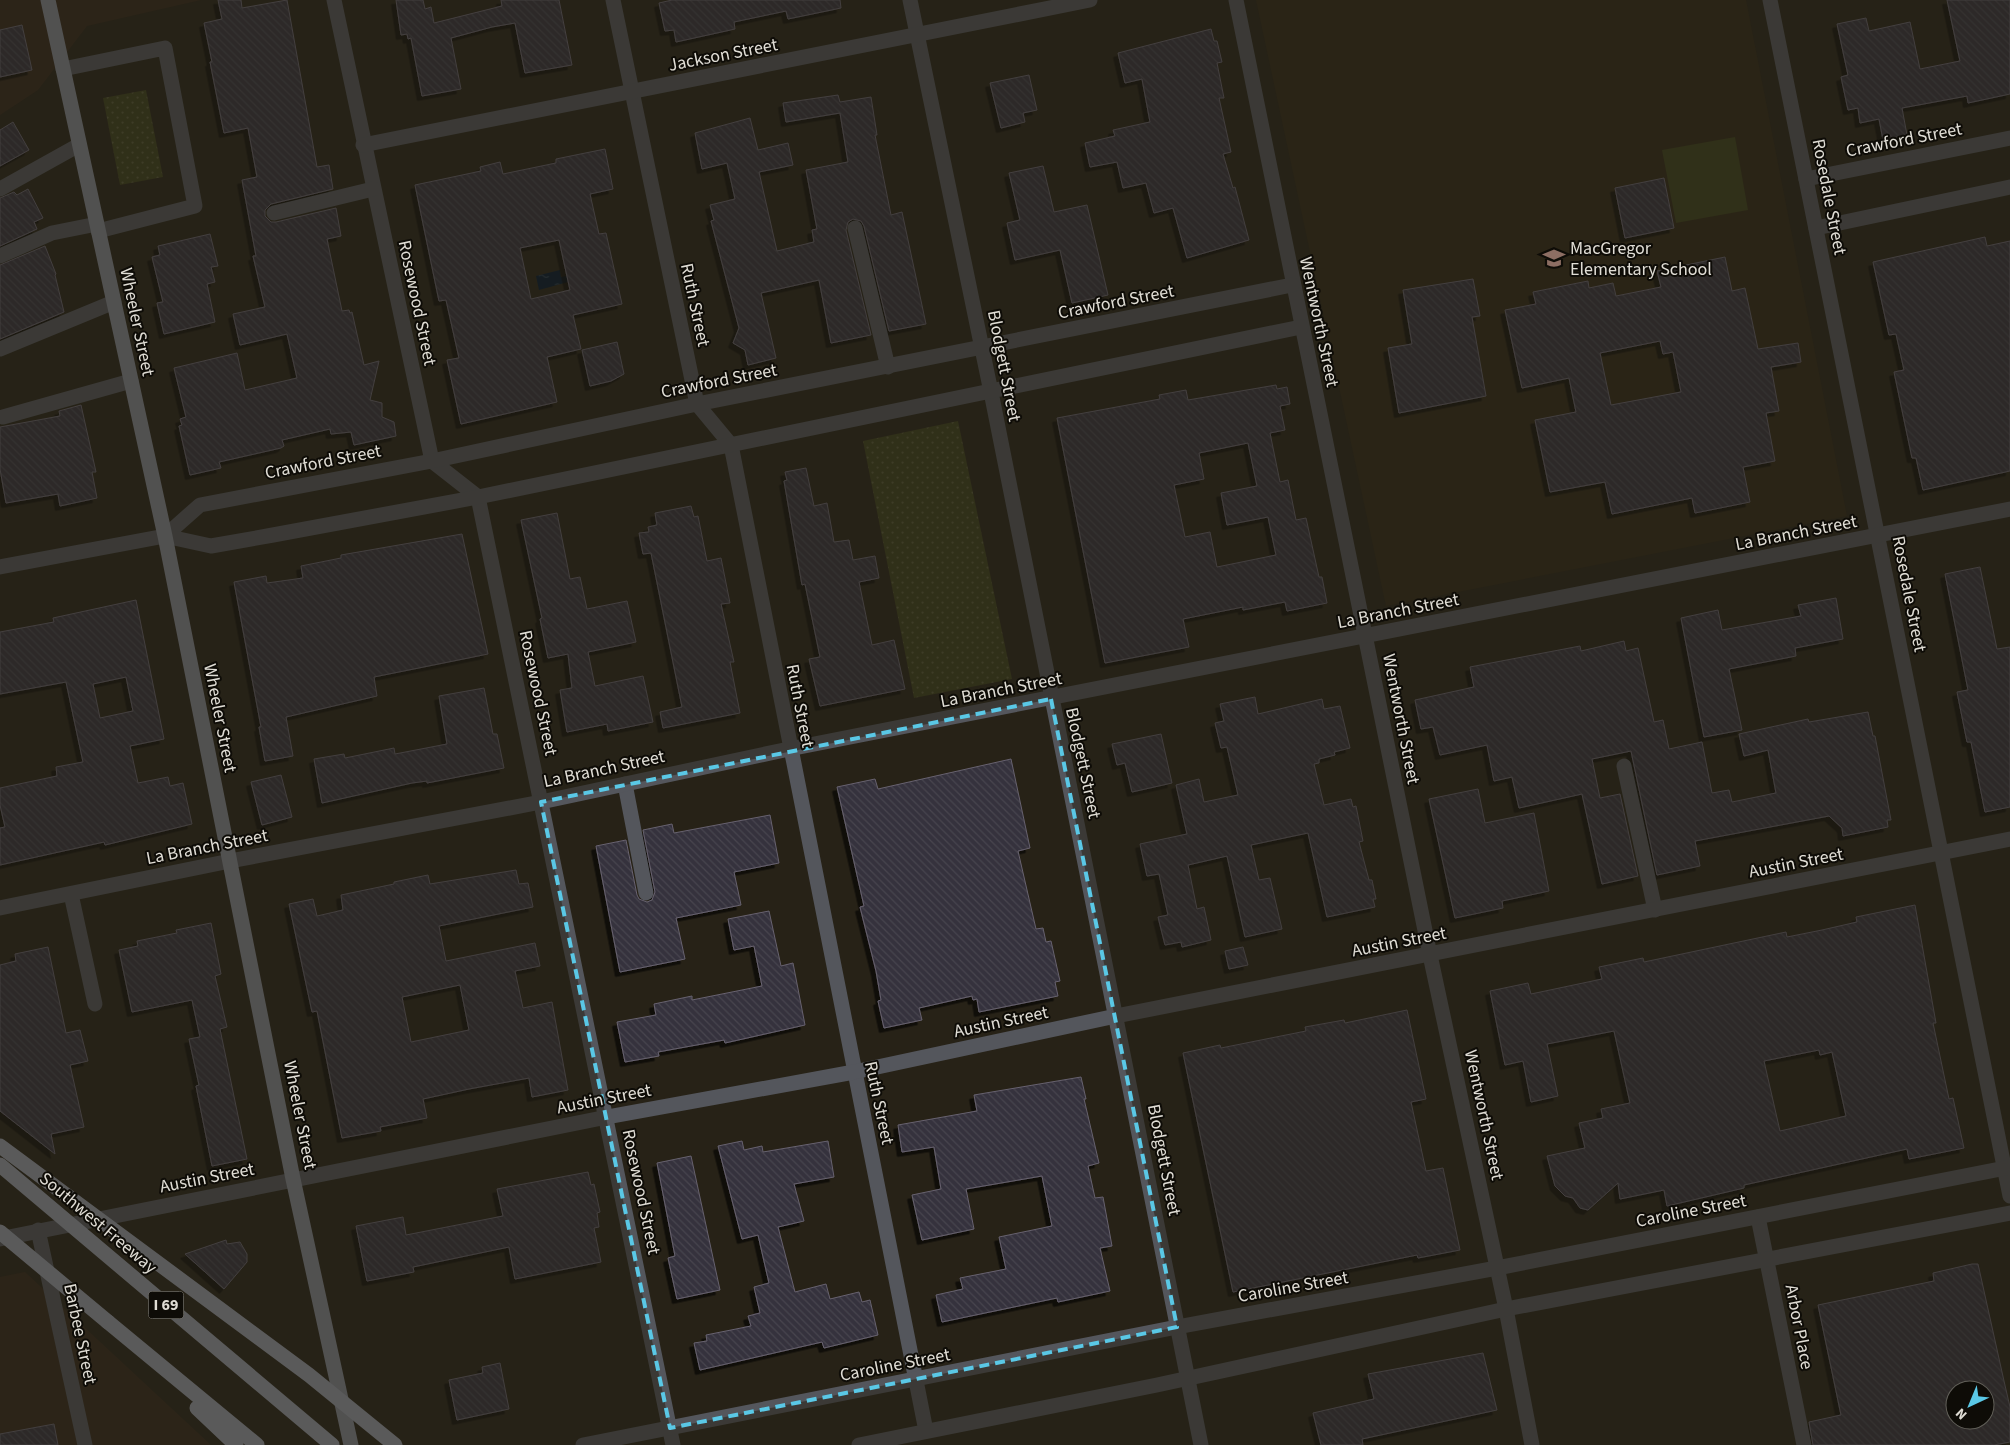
<svg xmlns="http://www.w3.org/2000/svg" width="2010" height="1445" font-family="'Source Sans 3',sans-serif">
  <style>
    .commercial { fill: #34271a }
    .built { fill: #2f2716 }
    .grass { fill: url(#grass-dots) }
    .park { fill: #3d401b }
    .water { fill: url(#water-ripples) }
    .building { fill: url(#building-back-hatch); stroke: #67626f; fill-rule: evenodd; filter: url(#shadow) }
    .lines { fill: none; stroke-linecap: round; stroke-linejoin: round }
    .minor { stroke: #54565c; stroke-width: 15 }
    .major { stroke: #858995; stroke-width: 15 }
    .highway { stroke: #999eac; stroke-width: 15 }
    .highway-bridge { stroke: #999eac; stroke-width: 15 }
    .marked { fill: none; stroke: #5ac8e6; stroke-width: 4; stroke-dasharray: 10 6; stroke-linejoin: round }
    .labels { text-anchor: middle; dominant-baseline: central; stroke-width: 4; stroke-linejoin: round; paint-order: stroke }
    .shield { fill: #0e0c07; stroke: #a19e97; stroke-width: 1 }
    .shield-label { font-size: 16px; font-weight: bold; fill: #e0ddd5 }
    .street-label { font-size: 18px; fill: #e0ddd5; stroke: #0e0c07 }
    .poi-label { font-size: 18px; fill: #e0ddd5; stroke: #0e0c07; text-anchor: start }
  </style>
  <defs>
    <pattern id="grass-dots" width="8" height="8" patternUnits="userSpaceOnUse" patternTransform="scale(1.25)"><rect width="8" height="8" fill="#3d401b"/><path d="M2 2h.1M6 6h.1" fill="none" stroke="#595b3b" stroke-width="1.8" stroke-linecap="round"/></pattern>
    <pattern id="water-ripples" width="26" height="14" patternUnits="userSpaceOnUse" patternTransform="scale(1.25)"><rect width="26" height="14" fill="#00162d"/><path d="M2 4q2-2 4 0t4 0M15 11q2-2 4 0t4 0" fill="none" stroke="#25374b"/></pattern>
    <pattern id="building-back-hatch" width="6" height="6" patternUnits="userSpaceOnUse" patternTransform="scale(1.25)"><rect width="6" height="6" fill="#35313c"/><path d="M-1 5l2 2M0 0l6 6M5-1l2 2" fill="none" stroke="#48454e"/></pattern>
    <filter id="shadow"><feDropShadow dx="-4.5" dy="4.5" stdDeviation="0" flood-color="#0009"/></filter>
  </defs>
  <rect width="100%" height="100%" fill="#272217"/>
  <g class="commercial">
    <polygon points="0,0 201,0 87,26 38,90 0,115"/>
    <polygon points="25,1272 211,1445 0,1445 0,1277"/>
  </g>
  <polygon class="built" points="1256,0 1746,0 1847,516 1386,606"/>
  <g class="grass">
    <polygon points="146,90 163,177 120,185 103,98"/>
    <polygon points="958,421 1012,679 914,698 863,441"/>
  </g>
  <polygon class="park" points="1735,137 1748,210 1676,223 1662,150"/>
  <polygon class="water" points="560,270 561,277 567,276 568,282 539,290 536,276"/>
  <g class="building">
    <polygon points="218,0 241,0 242,8 287,0 317,167 329,165 333,189 271,204 265,210 265,216 271,222 276,222 336,208 341,236 327,239 342,311 349,310 350,313 352,312 364,365 379,361 370,400 382,403 382,417 394,422 396,436 354,445 351,432 331,434 330,429 282,440 284,446 281,448 219,462 221,468 190,475 179,426 182,425 180,419 186,417 174,368 237,353 245,390 297,378 287,334 240,345 233,314 265,307 253,256 256,256 242,180 257,177 248,128 224,133 210,62 212,62 204,23 222,19"/>
    <polygon points="396,0 423,0 425,9 431,7 434,23 502,6 501,0 559,0 572,65 525,73 515,23 492,27 451,38 461,89 422,96 411,38 408,39 407,34 401,35"/>
    <polygon points="672,0 840,0 841,8 788,19 786,11 734,22 735,29 676,42 674,30 665,31 659,3"/>
    <polygon points="1947,0 2010,0 2010,94 1968,103 1967,96 1902,108 1907,135 1883,140 1879,119 1860,123 1858,108 1848,110 1841,77 1848,75 1837,24 1866,18 1869,31 1910,22 1920,69 1960,61"/>
    <polygon points="22,25 32,70 0,77 0,30"/>
    <polygon points="1211,29 1214,41 1217,41 1222,62 1217,63 1224,98 1219,98 1231,152 1223,154 1233,188 1235,187 1249,240 1187,258 1173,208 1154,213 1146,183 1123,188 1117,162 1090,167 1085,143 1115,136 1113,130 1150,122 1142,79 1125,83 1118,53"/>
    <polygon points="1029,75 1037,110 1023,113 1025,122 1001,128 990,83"/>
    <polygon points="838,95 840,102 871,97 877,135 875,135 891,215 902,212 926,324 889,331 864,226 861,221 853,219 848,222 846,230 871,335 831,343 819,280 761,293 776,358 748,365 745,350 733,343 739,328 711,221 714,220 710,205 735,199 727,163 702,169 695,133 750,118 758,150 788,143 793,165 759,172 777,251 814,242 812,230 817,229 806,170 848,162 840,113 786,122 783,103"/>
    <polygon points="13,122 29,150 0,166 0,130"/>
    <path d="M 605,149 L 613,189 L 590,194 L 599,234 L 606,233 L 622,304 L 573,315 L 581,349 L 547,357 L 557,402 L 461,424 L 447,360 L 459,358 L 446,300 L 439,301 L 415,185 L 481,171 L 480,167 L 500,162 L 503,174 L 556,163 L 556,159 ZM 559,240 L 570,290 L 531,299 L 520,248 Z"/>
    <polygon points="1043,166 1054,212 1087,205 1108,295 1072,303 1060,250 1015,260 1007,223 1020,220 1009,173"/>
    <polygon points="1664,178 1674,228 1625,238 1615,188"/>
    <polygon points="28,189 43,218 34,222 37,229 0,246 0,198 14,192 17,195"/>
    <polygon points="210,234 218,266 211,267 215,282 207,284 215,322 164,334 157,303 163,302 152,257 160,255 158,246"/>
    <polygon points="1985,237 1987,246 2010,241 2010,471 1923,490 1916,458 1912,458 1894,372 1904,370 1896,334 1889,335 1873,262"/>
    <polygon points="45,246 56,274 55,275 64,312 0,339 0,265"/>
    <path d="M 1725,257 L 1732,291 L 1745,288 L 1758,349 L 1798,343 L 1801,362 L 1771,367 L 1779,411 L 1766,413 L 1775,461 L 1743,467 L 1750,502 L 1695,513 L 1692,498 L 1612,514 L 1605,482 L 1550,492 L 1535,420 L 1576,412 L 1569,378 L 1522,388 L 1505,310 L 1536,304 L 1533,292 L 1588,281 L 1589,288 L 1613,283 L 1616,296 L 1661,287 L 1657,271 ZM 1660,341 L 1663,354 L 1673,352 L 1681,392 L 1611,405 L 1600,353 Z"/>
    <polygon points="1473,279 1480,316 1472,317 1486,396 1399,413 1388,348 1412,344 1403,290"/>
    <polygon points="617,342 624,374 611,381 590,386 582,350"/>
    <path d="M 1276,385 L 1277,389 L 1287,387 L 1290,404 L 1280,406 L 1285,430 L 1270,433 L 1280,482 L 1288,480 L 1296,520 L 1306,518 L 1319,577 L 1322,577 L 1327,603 L 1287,611 L 1285,602 L 1243,610 L 1243,607 L 1183,619 L 1189,647 L 1105,663 L 1057,418 L 1160,399 L 1159,395 L 1186,390 L 1188,400 ZM 1248,443 L 1257,486 L 1221,493 L 1227,525 L 1268,517 L 1276,555 L 1217,567 L 1210,532 L 1185,537 L 1174,485 L 1204,479 L 1199,453 Z"/>
    <polygon points="81,405 96,472 92,472 97,498 60,506 58,494 6,503 0,469 0,427 60,416 59,411"/>
    <polygon points="806,468 814,506 827,503 834,542 849,540 853,560 875,556 879,578 859,582 872,645 894,640 905,689 820,706 809,659 820,657 805,584 802,585 784,481 787,480 785,472"/>
    <polygon points="691,506 694,517 698,516 707,561 721,558 730,603 721,604 734,662 730,662 740,713 663,728 660,712 682,707 651,553 643,554 639,533 649,532 648,527 657,525 655,513"/>
    <polygon points="557,513 570,579 580,577 587,609 627,601 636,642 588,652 595,686 643,676 653,722 608,731 607,724 567,732 560,690 572,688 568,654 548,658 540,619 542,618 521,520"/>
    <polygon points="462,534 488,654 374,677 377,696 286,717 293,756 265,761 259,727 261,727 234,582 266,576 267,583 303,578 301,566 341,558 341,555"/>
    <polygon points="1980,567 1997,649 2010,647 2010,807 1985,812 1971,742 1967,742 1957,692 1968,690 1945,574"/>
    <polygon points="1836,598 1843,639 1795,648 1796,656 1729,669 1742,730 1704,737 1681,618 1718,610 1722,630 1801,616 1798,605"/>
    <path d="M 136,600 L 164,739 L 130,746 L 138,783 L 168,777 L 170,786 L 183,783 L 192,824 L 105,845 L 104,842 L 0,865 L 0,828 L 5,827 L 0,805 L 0,788 L 57,776 L 56,767 L 83,762 L 66,682 L 0,694 L 0,632 L 54,622 L 53,618 ZM 126,677 L 133,711 L 100,718 L 93,684 Z"/>
    <polygon points="1624,641 1626,651 1638,648 1654,722 1663,720 1669,749 1702,742 1712,793 1729,790 1732,802 1776,793 1768,750 1744,756 1739,734 1808,719 1809,722 1868,712 1873,736 1875,736 1891,820 1887,820 1888,827 1843,836 1842,828 1829,816 1695,841 1700,866 1657,875 1631,751 1592,759 1600,798 1620,794 1638,876 1602,884 1582,794 1519,808 1512,777 1494,781 1487,745 1440,755 1433,727 1421,729 1415,700 1474,687 1470,667 1580,646 1581,651"/>
    <polygon points="484,688 493,734 497,734 504,768 427,783 427,781 412,783 322,803 314,759 344,754 345,758 394,748 395,754 447,744 439,696"/>
    <polygon points="1255,697 1258,714 1322,699 1324,709 1340,706 1350,748 1334,752 1335,755 1319,759 1319,763 1314,764 1324,805 1351,799 1353,807 1356,806 1363,841 1359,842 1369,880 1372,880 1376,899 1373,899 1375,907 1327,917 1308,833 1251,845 1259,880 1270,878 1282,929 1245,937 1227,856 1188,865 1197,909 1204,907 1211,940 1182,947 1181,942 1165,945 1158,917 1168,915 1159,874 1147,876 1140,844 1187,834 1176,785 1199,779 1204,802 1238,795 1227,747 1221,748 1215,723 1224,721 1220,704"/>
    <polygon points="1161,734 1172,783 1132,792 1125,763 1117,765 1112,744"/>
    <polygon points="1011,759 1030,848 1018,851 1036,929 1043,928 1046,942 1051,941 1060,981 1055,982 1058,996 979,1012 977,999 973,1000 972,996 919,1008 922,1020 884,1028 878,1001 881,1000 876,971 860,907 864,906 837,787 875,779 878,789"/>
    <polygon points="281,775 292,817 262,825 251,782"/>
    <polygon points="1478,789 1485,823 1534,813 1549,891 1502,901 1503,908 1455,918 1429,799"/>
    <polygon points="770,815 779,863 734,872 741,905 676,918 685,959 620,972 596,846 626,840 637,895 639,899 647,902 652,900 655,892 643,830 672,824 674,833"/>
    <path d="M 516,870 L 519,884 L 528,883 L 533,907 L 439,926 L 446,961 L 535,943 L 540,966 L 515,971 L 523,1008 L 552,1002 L 568,1090 L 532,1097 L 529,1078 L 469,1089 L 423,1099 L 427,1118 L 380,1127 L 381,1131 L 342,1138 L 317,1011 L 312,1012 L 289,904 L 313,899 L 317,916 L 343,910 L 341,895 L 394,884 L 394,882 L 428,875 L 430,884 ZM 460,985 L 469,1030 L 411,1042 L 402,997 Z"/>
    <path d="M 1915,905 L 1936,1023 L 1933,1023 L 1949,1099 L 1953,1098 L 1964,1148 L 1909,1159 L 1907,1149 L 1744,1185 L 1744,1188 L 1667,1206 L 1664,1190 L 1620,1199 L 1618,1183 L 1588,1210 L 1580,1208 L 1573,1198 L 1565,1196 L 1555,1186 L 1547,1156 L 1585,1148 L 1579,1123 L 1603,1118 L 1601,1109 L 1630,1103 L 1614,1031 L 1547,1044 L 1558,1096 L 1531,1102 L 1523,1061 L 1505,1065 L 1490,991 L 1528,983 L 1531,994 L 1602,979 L 1599,967 L 1643,958 L 1644,962 L 1786,932 L 1787,937 L 1822,930 L 1857,922 L 1856,917 ZM 1819,1050 L 1820,1055 L 1832,1052 L 1846,1116 L 1780,1131 L 1764,1061 Z"/>
    <polygon points="769,911 781,966 793,963 805,1025 725,1043 724,1040 658,1052 659,1056 625,1062 617,1022 656,1015 654,1004 692,996 692,1000 762,986 754,946 734,950 728,919"/>
    <polygon points="211,923 221,974 215,976 227,1027 220,1029 247,1159 212,1166 196,1086 199,1085 189,1039 200,1037 192,1000 132,1012 119,950 138,946 137,941 177,933 176,930"/>
    <polygon points="48,947 66,1033 80,1030 88,1061 70,1065 84,1127 51,1134 55,1154 0,1111 0,965 16,961 15,954"/>
    <polygon points="1243,947 1248,965 1229,969 1225,951"/>
    <polygon points="1407,1010 1426,1099 1411,1102 1426,1171 1443,1168 1460,1250 1418,1258 1417,1255 1233,1292 1183,1053 1220,1045 1221,1048 1306,1031 1305,1027 1344,1020 1345,1023"/>
    <polygon points="1081,1077 1086,1099 1084,1099 1099,1163 1088,1166 1095,1198 1103,1197 1112,1246 1100,1248 1110,1291 1058,1302 1057,1298 942,1322 936,1295 963,1289 960,1278 1006,1269 999,1237 1052,1226 1042,1176 966,1189 974,1229 922,1240 912,1195 941,1189 934,1147 902,1152 898,1125 977,1111 974,1095"/>
    <polygon points="742,1141 744,1150 762,1146 763,1152 828,1141 834,1177 794,1184 804,1221 778,1227 795,1292 826,1284 830,1299 859,1292 862,1302 870,1300 878,1335 824,1348 822,1342 700,1370 694,1343 707,1341 706,1335 751,1326 748,1316 760,1313 754,1287 769,1283 758,1235 742,1239 718,1146"/>
    <polygon points="691,1156 720,1290 677,1299 668,1258 675,1256 657,1163"/>
    <polygon points="588,1172 591,1185 594,1184 600,1212 597,1213 599,1227 594,1228 601,1262 515,1279 509,1247 413,1267 414,1272 367,1281 356,1226 403,1217 406,1235 503,1216 497,1189"/>
    <polygon points="226,1240 227,1244 240,1242 247,1254 247,1262 224,1289 185,1254"/>
    <path d="M 1972,1264 L 1978,1264 L 2004,1381 L 2010,1407 L 2010,1442 L 1994,1445 L 1813,1445 L 1809,1422 L 1841,1415 L 1818,1305 L 1934,1281 L 1933,1273 ZM 1955,1390 L 1985,1390 L 1985,1420 L 1955,1420 Z"/>
    <polygon points="1483,1353 1497,1410 1362,1439 1363,1445 1321,1445 1313,1413 1374,1399 1368,1374"/>
    <polygon points="500,1363 509,1409 457,1420 449,1380 483,1373 482,1367"/>
    <polygon points="54,1424 58,1445 0,1445 0,1434"/>
  </g>
  <g class="lines">
    <g class="minor">
      <polyline points="334,0 432,461 478,497 673,1445"/>
      <polyline points="613,0 697,404 731,445 926,1431"/>
      <polyline points="910,0 991,392 1201,1445"/>
      <polyline points="1236,0 1430,955 1506,1309 1532,1445"/>
      <polyline points="1770,0 2010,1196"/>
      <polyline points="63,69 165,48 195,206 98,231"/>
      <polyline points="363,145 1090,0"/>
      <polyline points="1806,179 2010,138"/>
      <polyline points="0,189 79,145"/>
      <polyline points="274,213 373,189"/>
      <polyline points="855,228 888,367"/>
      <polyline points="1816,228 2010,187"/>
      <polyline points="0,256 52,233 97,224"/>
      <polyline points="0,349 114,302"/>
      <polyline points="3,417 131,381"/>
      <polyline points="165,536 200,505 432,461 697,404 1292,285"/>
      <polyline points="0,567 165,536 211,546 273,535 478,497 1301,327"/>
      <polyline points="1624,766 1655,910"/>
      <polyline points="625,784 646,893"/>
      <polyline points="71,894 95,1004"/>
      <polyline points="0,908 230,861 541,802 789,749 2010,509"/>
      <polyline points="1758,1217 1804,1445"/>
      <polyline points="38,1230 85,1445"/>
      <polyline points="0,1239 607,1117 854,1072 1116,1016 2010,839"/>
      <polyline points="583,1445 1177,1327 1497,1268 2010,1167"/>
      <polyline points="859,1445 1157,1385 1506,1309 2010,1213"/>
    </g>
    <polyline class="major" points="48,0 165,536 293,1179 351,1445"/>
    <g class="highway">
      <polyline points="108,1322 257,1445"/>
      <polyline points="197,1408 236,1445"/>
    </g>
    <g class="highway-bridge">
      <polyline points="0,1146 309,1375 395,1445"/>
      <polyline points="0,1165 332,1445"/>
      <polyline points="0,1232 108,1322"/>
    </g>
  </g>
  <path d="M0 0H2010V1445H0ZM 1051,699 L 1177,1327 L 670,1428 L 541,802 Z" fill="#272217" fill-opacity=".55" fill-rule="evenodd"/>
  <path class="marked" d="M 1051,699 L 1177,1327 L 670,1428 L 541,802 Z"/>
  <defs>
    <g id="school-bare" transform="scale(1.725)"><path d="M0-5L7-2L0 1L-7-2ZM-4 1L0 2.5L4 1V4Q0 6-4 4Z" fill="#8d6e63" stroke="#0e0c07" stroke-width="2.5" paint-order="stroke"/></g>
  </defs>
  <g fill-rule="evenodd">
    <use href="#school-bare" x="1554" y="258"/>
  </g>
  <g class="labels">
    <rect class="shield" x="148.5" y="1291.5" width="35" height="27" rx="4"/>
    <g class="shield-label">
      <text x="166" y="1305">I 69</text>
    </g>
    <g class="street-label">
      <text transform="translate(723 55) rotate(-11)">Jackson Street</text>
      <text transform="translate(1904 140) rotate(-11)">Crawford Street</text>
      <text transform="translate(1829 197) rotate(79)">Rosedale Street</text>
      <text transform="translate(1116 302) rotate(-11)">Crawford Street</text>
      <text transform="translate(417 303) rotate(78)">Rosewood Street</text>
      <text transform="translate(695 305) rotate(78)">Ruth Street</text>
      <text transform="translate(137 322) rotate(78)">Wheeler Street</text>
      <text transform="translate(1319 322) rotate(78)">Wentworth Street</text>
      <text transform="translate(1004 366) rotate(79)">Blodgett Street</text>
      <text transform="translate(719 381) rotate(-11)">Crawford Street</text>
      <text transform="translate(323 462) rotate(-11)">Crawford Street</text>
      <text transform="translate(1796 533) rotate(-11)">La Branch Street</text>
      <text transform="translate(1909 594) rotate(79)">Rosedale Street</text>
      <text transform="translate(1398 611) rotate(-11)">La Branch Street</text>
      <text transform="translate(1001 690) rotate(-11)">La Branch Street</text>
      <text transform="translate(538 693) rotate(78)">Rosewood Street</text>
      <text transform="translate(800 706) rotate(79)">Ruth Street</text>
      <text transform="translate(220 718) rotate(79)">Wheeler Street</text>
      <text transform="translate(1401 719) rotate(79)">Wentworth Street</text>
      <text transform="translate(1083 763) rotate(78)">Blodgett Street</text>
      <text transform="translate(604 769) rotate(-12)">La Branch Street</text>
      <text transform="translate(207 847) rotate(-11)">La Branch Street</text>
      <text transform="translate(1796 863) rotate(-11)">Austin Street</text>
      <text transform="translate(1399 942) rotate(-11)">Austin Street</text>
      <text transform="translate(1001 1022) rotate(-12)">Austin Street</text>
      <text transform="translate(604 1099) rotate(-11)">Austin Street</text>
      <text transform="translate(879 1103) rotate(78)">Ruth Street</text>
      <text transform="translate(300 1115) rotate(79)">Wheeler Street</text>
      <text transform="translate(1484 1115) rotate(78)">Wentworth Street</text>
      <text transform="translate(1164 1160) rotate(79)">Blodgett Street</text>
      <text transform="translate(207 1178) rotate(-11)">Austin Street</text>
      <text transform="translate(641 1192) rotate(78)">Rosewood Street</text>
      <text transform="translate(1691 1211) rotate(-11)">Caroline Street</text>
      <text transform="translate(98 1223) rotate(40)">Southwest Freeway</text>
      <text transform="translate(1293 1287) rotate(-10)">Caroline Street</text>
      <text transform="translate(1799 1327) rotate(79)">Arbor Place</text>
      <text transform="translate(80 1334) rotate(78)">Barbee Street</text>
      <text transform="translate(895 1365) rotate(-11)">Caroline Street</text>
    </g>
    <g class="poi-label">
      <text x="1570" y="248">MacGregor<tspan x="1570" dy="21">Elementary School</tspan></text>
    </g>
  </g>
  <g transform="translate(1970 1405) rotate(224)"><circle r="24" fill="#0e0c07" stroke="#626059"/>
  <path d="M0-4L9 19L0 12L-9 19Z" fill="#5ac8e6"/>
  <text y="-8" font-size="14" font-weight="bold" text-anchor="middle" fill="#e0ddd5">N</text>
  </g>
</svg>
